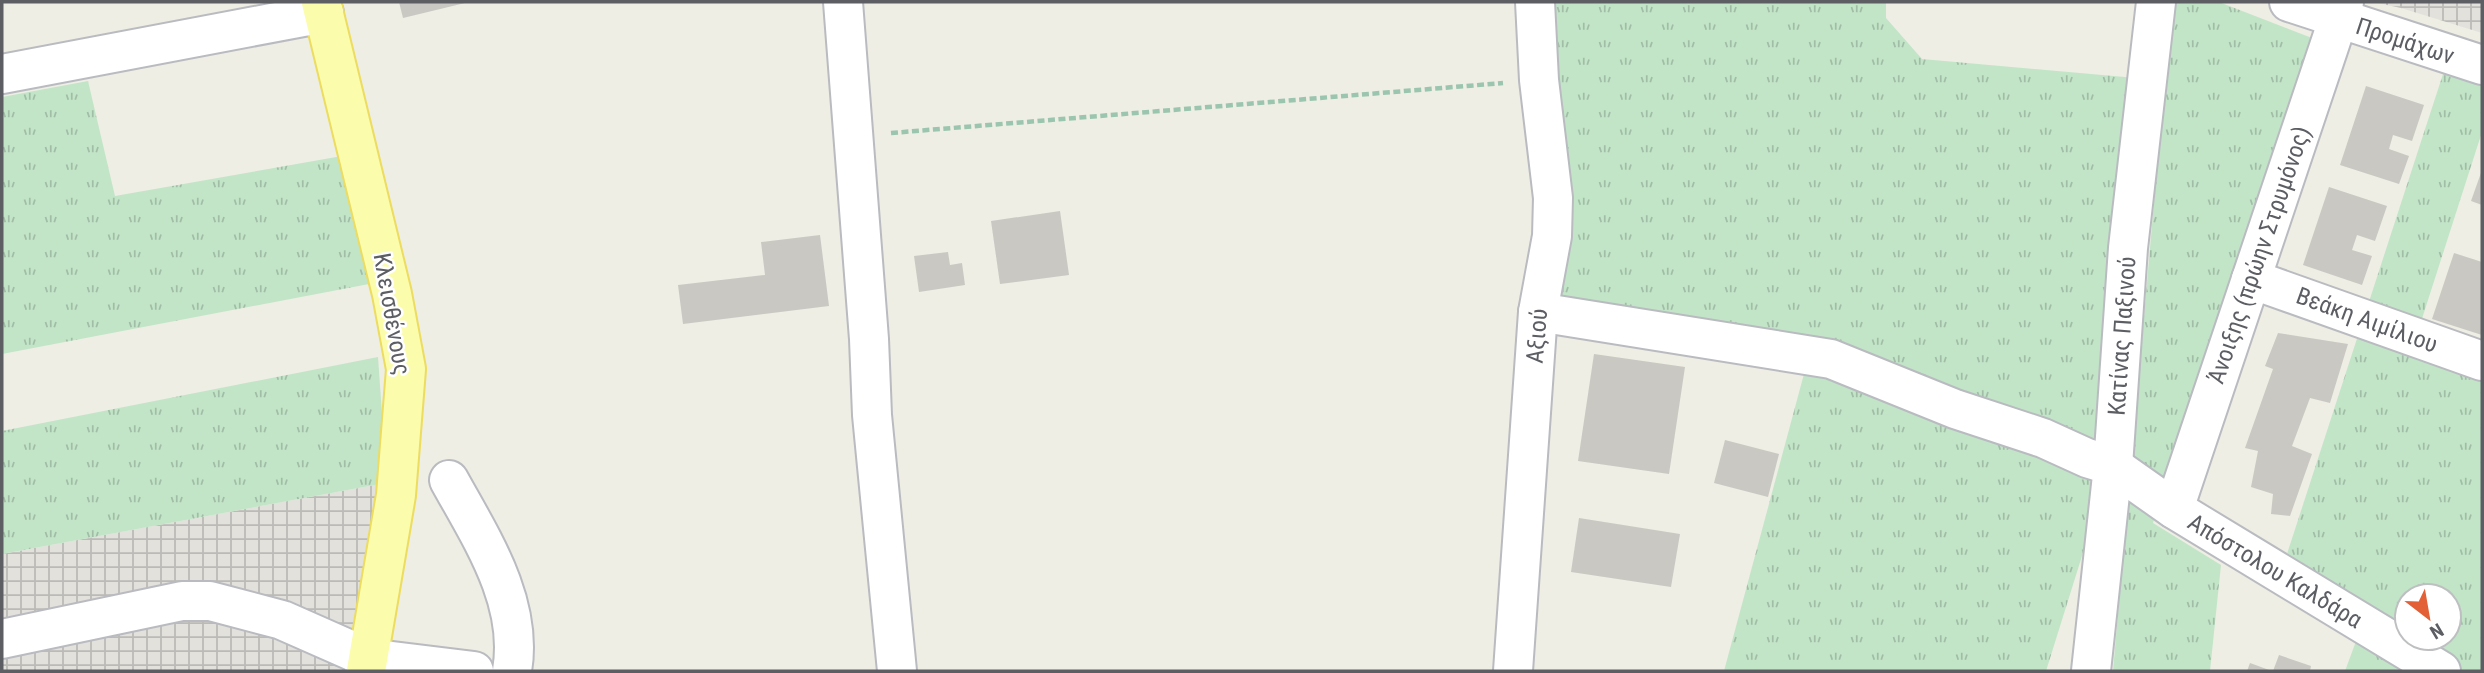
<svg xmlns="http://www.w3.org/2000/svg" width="2484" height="673" font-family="'Roboto Condensed',sans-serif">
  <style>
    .industrial { fill: url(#industrial-grid) }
    .grass { fill: url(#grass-tufts); fill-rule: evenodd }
    .building { fill: #cac8c2 }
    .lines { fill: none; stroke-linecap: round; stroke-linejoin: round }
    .minor-casing { stroke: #b9bbc0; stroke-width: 42 }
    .major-casing { stroke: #ecdc5f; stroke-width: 42 }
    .path { stroke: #9bc5ae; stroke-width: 4.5; stroke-dasharray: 7 3.5; stroke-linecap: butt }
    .minor { stroke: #fff; stroke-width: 38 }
    .major { stroke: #fbfcac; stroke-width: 38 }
    .labels { text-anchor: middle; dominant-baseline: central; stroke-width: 5; stroke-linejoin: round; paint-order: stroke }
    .street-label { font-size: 24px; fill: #5c5e64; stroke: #fff }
  </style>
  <defs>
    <pattern id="industrial-grid" width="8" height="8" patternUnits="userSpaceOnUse" patternTransform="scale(1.75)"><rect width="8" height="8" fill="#e2e1dc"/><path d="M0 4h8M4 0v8" fill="none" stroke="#babab6"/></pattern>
    <pattern id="grass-tufts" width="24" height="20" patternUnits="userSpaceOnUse" patternTransform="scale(1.75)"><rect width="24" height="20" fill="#c2e5c8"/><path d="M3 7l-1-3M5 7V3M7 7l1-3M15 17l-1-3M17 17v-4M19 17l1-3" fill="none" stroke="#a1bda6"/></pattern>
  </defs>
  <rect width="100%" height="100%" fill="#eeeee4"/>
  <g class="industrial">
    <polygon points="2373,2 2482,2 2482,33 2401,8"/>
    <polygon points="380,484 354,671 2,671 2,554"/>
  </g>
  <g class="grass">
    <polygon points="1550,2 1886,2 1886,18 1922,59 2136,78 2092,524 2046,671 1724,671 1808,359 1553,312"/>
    <polygon points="2174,2 2219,2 2312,38 2153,523 2221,565 2210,671 2113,671 2171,8"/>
    <path d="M 2443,74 L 2482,82 L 2482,132 L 2410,356 L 2482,380 L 2482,671 L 2345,671 L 2369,606 L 2286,557 ZM 2407,596 L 2449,596 L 2449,638 L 2407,638 Z"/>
    <polygon points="88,81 115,196 342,156 369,284 2,354 2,97"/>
    <polygon points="378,357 383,428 380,484 2,554 2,431"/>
  </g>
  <g class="building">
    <polygon points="399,2 465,2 465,3 403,18"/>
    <polygon points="2366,86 2424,105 2412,141 2393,135 2389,149 2409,156 2399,184 2340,165"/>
    <polygon points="2482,170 2482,205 2471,201"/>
    <polygon points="2329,187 2387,206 2375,241 2357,235 2352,250 2372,256 2362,285 2303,265"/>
    <polygon points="1060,211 1069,275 1000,284 991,221"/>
    <polygon points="820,235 829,306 683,324 678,285 765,275 761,242"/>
    <polygon points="948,252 950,265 962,263 965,285 919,292 914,256"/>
    <polygon points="2454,253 2482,262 2482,335 2432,319"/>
    <polygon points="2278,333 2348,344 2330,403 2310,398 2292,446 2312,454 2290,516 2271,514 2273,494 2251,487 2258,451 2245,448 2273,369 2265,366"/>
    <polygon points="1594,354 1685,367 1669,474 1578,461"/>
    <polygon points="1725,440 1779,454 1768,497 1714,483"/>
    <polygon points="1579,518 1680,534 1671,587 1571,572"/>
    <polygon points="2279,655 2311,666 2310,671 2273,671"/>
    <polygon points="2250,663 2272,671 2247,671"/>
  </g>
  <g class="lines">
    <g class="minor-casing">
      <g id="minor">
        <polyline points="843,2 869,339 872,415 897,671"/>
        <polyline points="2289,2 2482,65"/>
        <polyline points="2,74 324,13"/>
        <polyline points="2251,279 2482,361"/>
        <polyline points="1538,312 1831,359 1955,409 2043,438 2087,458 2113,466 2174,509 2441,671"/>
        <path d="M 449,480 C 481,538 524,602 512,671"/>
        <polyline points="2174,509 2344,2"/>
        <polyline points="2,639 182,601 210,601 282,620 368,658 474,671"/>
        <polyline points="1513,671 1538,312 1552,236 1553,198 1539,80 1535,2"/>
        <polyline points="2091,671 2113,466 2128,248 2156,2"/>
      </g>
    </g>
    <g class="major-casing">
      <polyline id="major" points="321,2 392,294 406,369 396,495 366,671"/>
    </g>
    <polyline class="path" points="891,133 1503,83"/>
    <use href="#minor" class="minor"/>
    <use href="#major" class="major"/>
  </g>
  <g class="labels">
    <g class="street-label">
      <text transform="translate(2405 41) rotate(18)">Προμάχων</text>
      <text transform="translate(2259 255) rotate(-71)">Άνοιξης (πρώην Στρυμόνος)</text>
      <text transform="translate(392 314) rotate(80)">Κλεισθένους</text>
      <text transform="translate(2367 320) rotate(20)">Βεάκη Αιμίλιου</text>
      <text transform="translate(1537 336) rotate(-85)">Αξιού</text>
      <text transform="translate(2122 336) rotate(-86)">Κατίνας Παξινού</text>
      <text transform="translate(2275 571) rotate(31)">Απόστολου Καλδάρα</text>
    </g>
  </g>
  <rect width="2484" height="673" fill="none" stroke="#5c5e64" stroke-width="7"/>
  <g transform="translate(2428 617) rotate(149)"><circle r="33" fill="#ffffff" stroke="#bebfc1" stroke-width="2"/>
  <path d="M0-5L12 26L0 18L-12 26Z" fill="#e36036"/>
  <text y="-10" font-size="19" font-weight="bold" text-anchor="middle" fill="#5c5e64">N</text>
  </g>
</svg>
